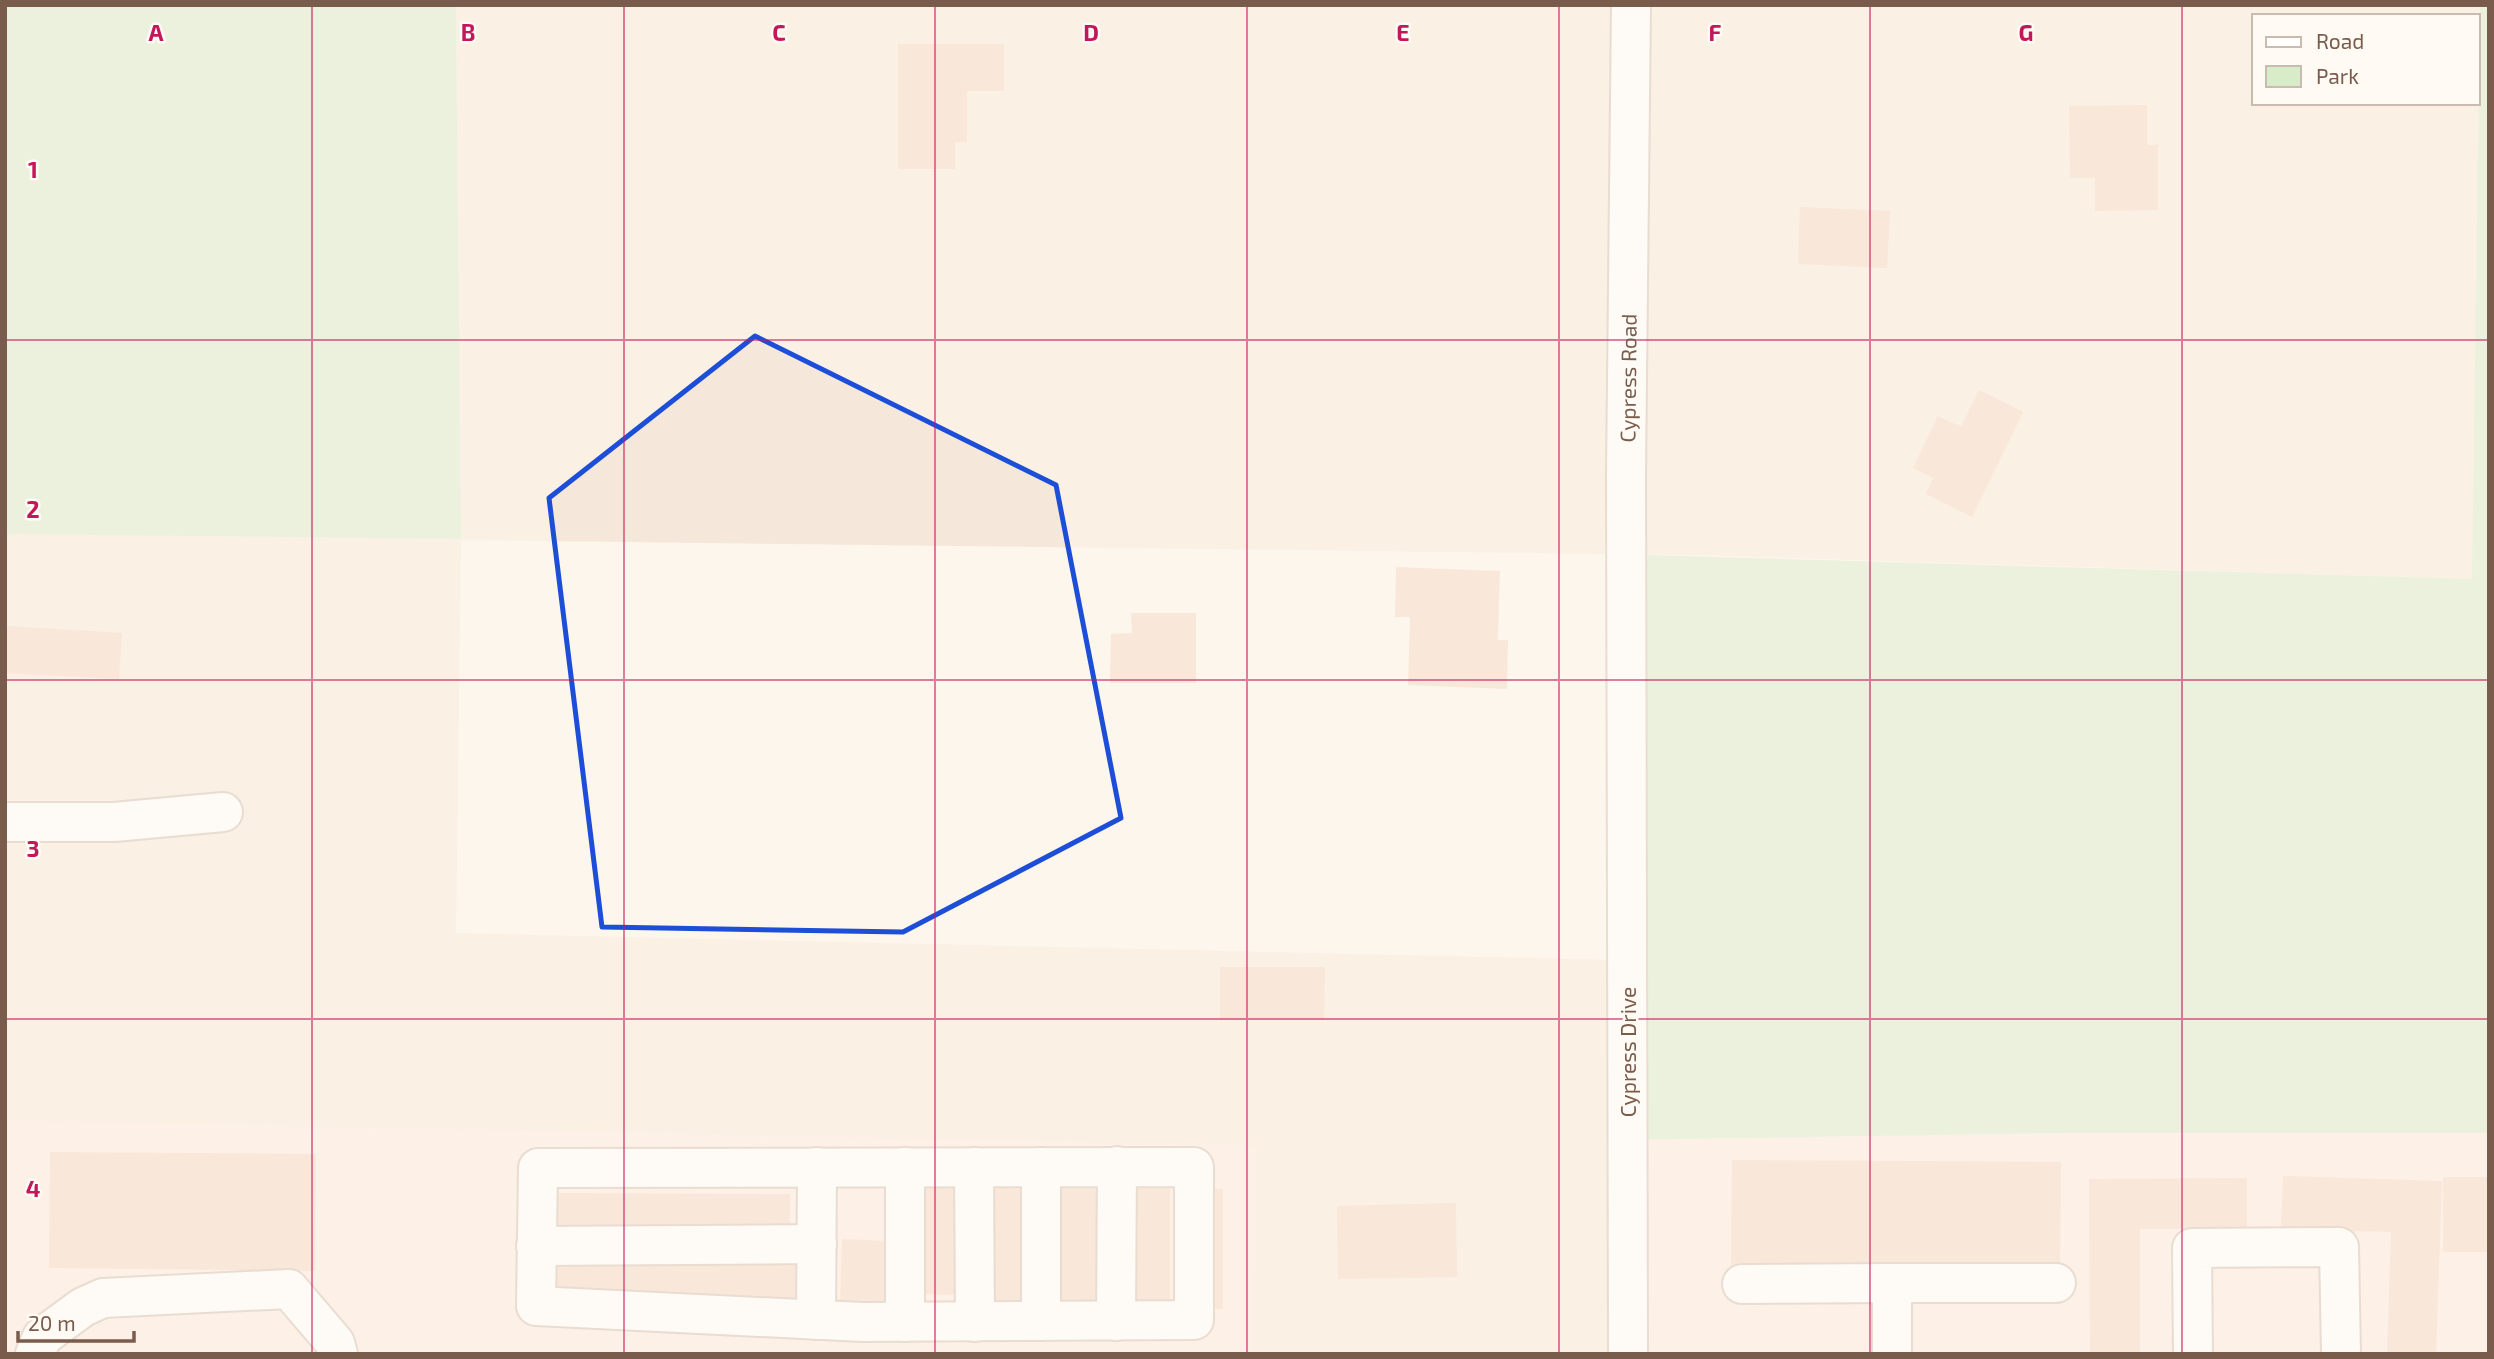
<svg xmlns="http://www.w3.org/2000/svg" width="2494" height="1359" font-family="'Exo 2',sans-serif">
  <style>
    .residential { fill: #f5e8da; fill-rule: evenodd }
    .commercial { fill: #fde8e0 }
    .green { fill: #d8ecc9 }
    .building { fill: #f3d5c3 }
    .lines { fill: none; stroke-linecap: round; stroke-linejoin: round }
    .minor-casing { stroke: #d1beb0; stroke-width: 42 }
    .minor { stroke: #fff; stroke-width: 38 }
    .marked { fill: none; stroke: #1d4ed8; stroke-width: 5; stroke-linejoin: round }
    .grid { fill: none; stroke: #c2185b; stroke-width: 2; stroke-opacity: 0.55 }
    .labels { text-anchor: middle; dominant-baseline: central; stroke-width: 5; stroke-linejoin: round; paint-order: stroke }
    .street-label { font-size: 21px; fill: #7a5c4d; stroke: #fffaf3 }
    .grid-label { font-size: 23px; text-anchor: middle; font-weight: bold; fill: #c2185b; stroke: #fffaf3; stroke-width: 5; stroke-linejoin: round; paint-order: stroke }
  </style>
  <rect width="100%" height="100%" fill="#fdf6ec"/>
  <path class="residential" d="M 456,5 L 2480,5 L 2473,579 L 1698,555 L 461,540 L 456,933 L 1614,960 L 1612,1354 L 1253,1354 L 1256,1146 L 5,1121 L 5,534 L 461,539 ZM 2254,16 L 2478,16 L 2478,103 L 2254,103 Z"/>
  <g class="commercial">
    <polygon points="5,1121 1256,1146 1253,1354 5,1354"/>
    <polygon points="2073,1133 2489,1133 2489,1354 1612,1354 1613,1140"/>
  </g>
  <g class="green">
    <polygon points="5,5 456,5 461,539 5,534"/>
    <polygon points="2480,5 2489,5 2489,1133 2073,1133 1613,1140 1617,554 2472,579"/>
  </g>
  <g class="building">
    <polygon points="898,44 1004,44 1004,91 967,91 967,142 955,142 955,169 898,169"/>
    <polygon points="2147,105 2147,145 2158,145 2158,210 2095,211 2095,178 2070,178 2069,106"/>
    <polygon points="1800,207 1890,211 1887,268 1798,264"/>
    <polygon points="1979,390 2023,412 1972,517 1926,494 1933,478 1913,468 1938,416 1961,427"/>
    <polygon points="1396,567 1500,571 1498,640 1508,640 1507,689 1408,685 1410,617 1395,617"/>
    <polygon points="1131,613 1196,613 1196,683 1110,683 1111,634 1132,633"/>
    <polygon points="6,626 122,633 119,679 5,673"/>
    <polygon points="1220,967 1325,967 1324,1020 1220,1020"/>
    <polygon points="50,1152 316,1154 315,1271 49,1268"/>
    <polygon points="1732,1160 2061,1162 2060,1267 1731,1266"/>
    <polygon points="2283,1176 2442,1181 2436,1354 2387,1354 2391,1232 2281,1229"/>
    <rect x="2443" y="1177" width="46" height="75"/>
    <polygon points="2247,1178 2247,1229 2140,1229 2140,1354 2090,1354 2089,1179"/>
    <polygon points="926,1183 962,1184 958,1295 922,1294"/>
    <rect x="991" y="1186" width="37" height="123"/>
    <polygon points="1062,1186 1098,1186 1097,1311 1061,1311"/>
    <rect x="1133" y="1187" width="37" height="125"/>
    <rect x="1204" y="1189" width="19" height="120"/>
    <polygon points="551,1193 790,1194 790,1231 551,1230"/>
    <polygon points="1456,1203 1457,1277 1338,1279 1337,1206"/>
    <polygon points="842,1239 887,1241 885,1306 840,1305"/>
    <rect x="551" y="1264" width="246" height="36"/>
  </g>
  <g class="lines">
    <g class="minor-casing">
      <g id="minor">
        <polyline points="5,822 114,822 223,812"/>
        <polyline points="974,1167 975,1322"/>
        <polygon points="1194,1167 1194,1320 862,1322 536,1306 538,1168"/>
        <polyline points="536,1246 817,1244"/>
        <polyline points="1742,1284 1892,1283"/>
        <polyline points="816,1320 817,1167"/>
        <polyline points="1041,1321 1041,1167"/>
        <polyline points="1116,1321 1117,1166"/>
        <polyline points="905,1322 905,1167"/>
        <polyline points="35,1354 42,1337 83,1307 103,1298 289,1289 335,1343 338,1354"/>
        <path id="s1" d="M 1628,1354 L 1626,474 L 1631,5"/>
        <polyline points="1892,1354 1892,1283 2056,1283"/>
        <polyline points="2193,1354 2192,1248 2339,1247 2341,1354"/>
      </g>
    </g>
    <use href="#minor" class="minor"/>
  </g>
  <path d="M0 0H2494V1359H0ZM 755,336 L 1056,485 L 1121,818 L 903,932 L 602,927 L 549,498 Z" fill="#fdf6ec" fill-opacity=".55" fill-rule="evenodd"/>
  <path class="marked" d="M 755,336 L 1056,485 L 1121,818 L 903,932 L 602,927 L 549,498 Z"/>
  <path class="grid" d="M 312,5 L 312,1354M 624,5 L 624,1354M 935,5 L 935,1354M 1247,5 L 1247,1354M 1559,5 L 1559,1354M 1870,5 L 1870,1354M 2182,5 L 2182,1354M 5,340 L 2489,340M 5,680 L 2489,680M 5,1019 L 2489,1019"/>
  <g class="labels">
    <g class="street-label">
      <text stroke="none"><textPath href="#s1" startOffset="976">Cypress Road</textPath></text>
      <text transform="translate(1627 1052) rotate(-90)">Cypress Drive</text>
    </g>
  </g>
  <g class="grid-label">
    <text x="156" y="41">A</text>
    <text x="468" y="41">B</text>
    <text x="779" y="41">C</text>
    <text x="1091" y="41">D</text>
    <text x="1403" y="41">E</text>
    <text x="1715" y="41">F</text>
    <text x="2026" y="41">G</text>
    <text x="33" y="178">1</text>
    <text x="33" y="518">2</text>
    <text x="33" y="857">3</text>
    <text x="33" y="1197">4</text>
  </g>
  <rect width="2494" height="1359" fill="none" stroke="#7a5c4d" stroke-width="14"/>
  <rect x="2252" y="14" width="228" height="91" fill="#fffaf3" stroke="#cabbb1" stroke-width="2"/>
  <rect x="2266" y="37" width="35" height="10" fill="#ffffff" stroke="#cabbb1" stroke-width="2"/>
  <text x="2316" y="49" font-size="21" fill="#7a5c4d">Road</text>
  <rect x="2266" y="66" width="35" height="21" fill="#d8ecc9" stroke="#cabbb1" stroke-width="2"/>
  <text x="2316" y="84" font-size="21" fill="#7a5c4d">Park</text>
  <path d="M18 1331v10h116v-10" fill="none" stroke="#7a5c4d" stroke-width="3.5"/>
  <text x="28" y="1331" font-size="21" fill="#7a5c4d" stroke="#fffaf3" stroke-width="5" paint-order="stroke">20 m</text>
</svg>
